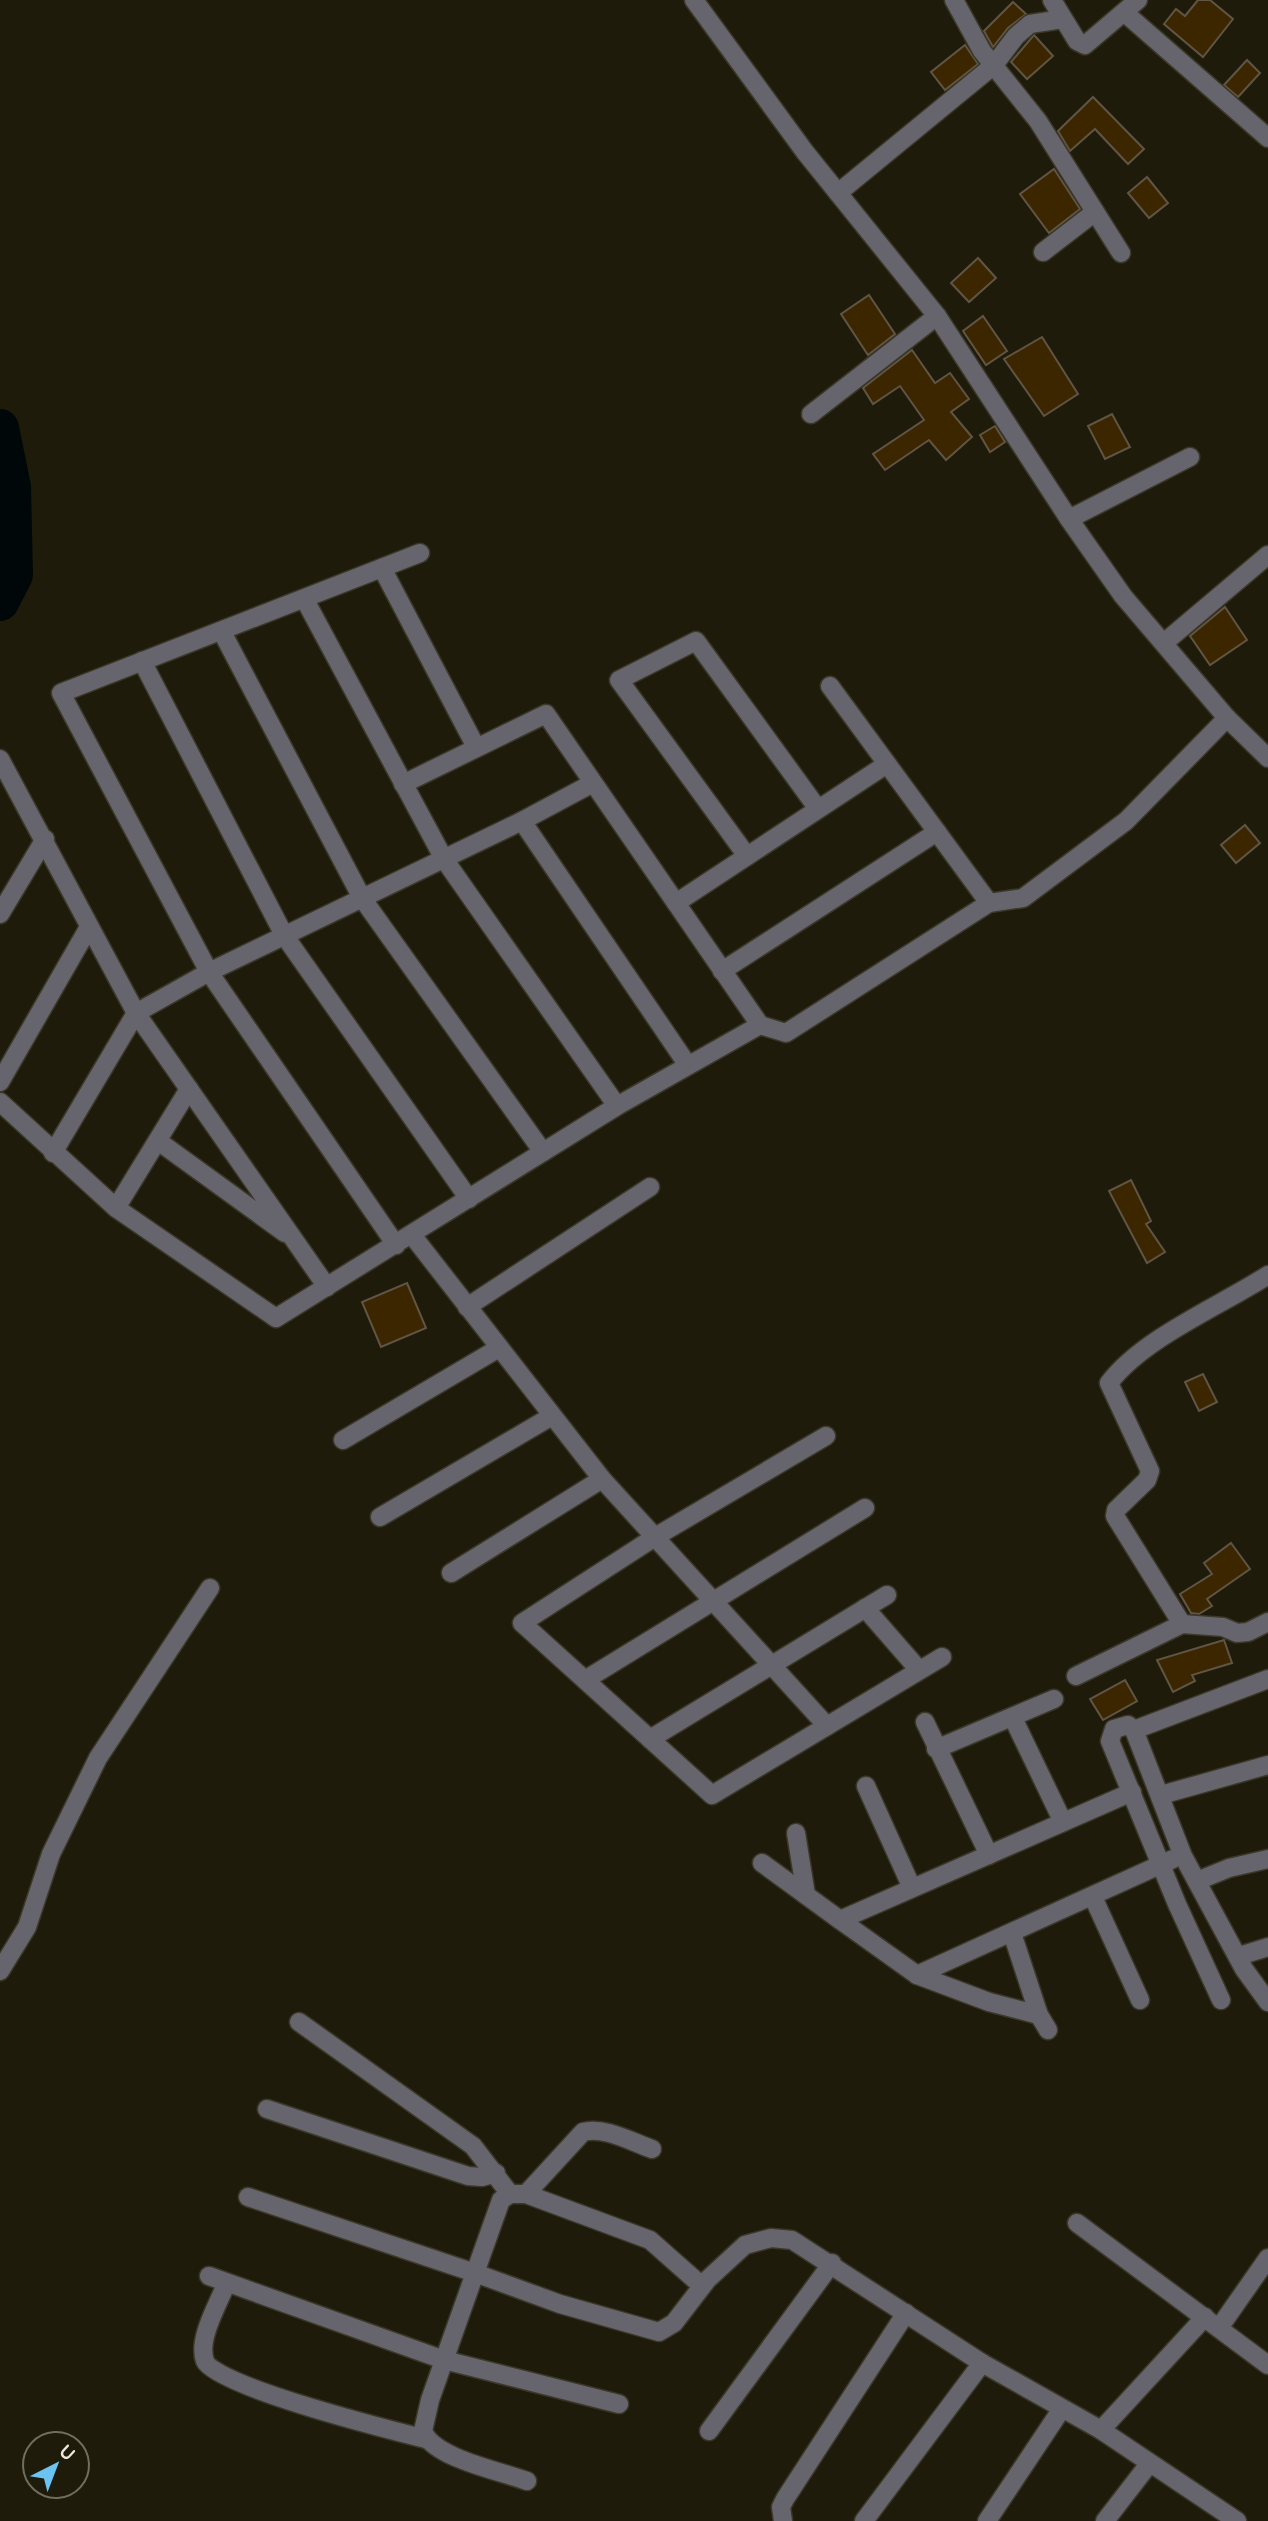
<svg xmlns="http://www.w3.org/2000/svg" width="1268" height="2521" font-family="Quicksand,sans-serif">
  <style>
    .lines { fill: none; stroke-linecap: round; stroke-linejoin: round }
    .river { stroke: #000709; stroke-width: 38 }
    .building { fill: #3b2600; stroke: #605545; stroke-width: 2 }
    .minor-casing { stroke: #3c3829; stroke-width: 21 }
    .minor { stroke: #66656d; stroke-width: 18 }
  </style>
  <rect width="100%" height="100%" fill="#1f1b0b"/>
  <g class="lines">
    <polyline class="river" points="0,428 12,487 14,575 0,602"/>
  </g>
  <g class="building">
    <polygon points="1198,0 1210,0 1233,19 1203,57 1164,24 1176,9 1185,16"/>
    <polygon points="1013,2 1026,14 1008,28 993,47 984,31"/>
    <polygon points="1034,35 1053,56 1027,79 1011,62"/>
    <polygon points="965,45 978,64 945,90 931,72"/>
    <polygon points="1247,60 1260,73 1238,97 1224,85"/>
    <polygon points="1093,97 1144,149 1128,164 1095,129 1070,151 1058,131"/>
    <polygon points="1054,169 1080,209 1049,233 1020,194"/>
    <polygon points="1147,177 1168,203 1149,218 1128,193"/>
    <polygon points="978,258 996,278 969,302 951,283"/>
    <polygon points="869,295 895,334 868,355 841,314"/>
    <polygon points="983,316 1007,351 986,365 963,331"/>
    <polygon points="1042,337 1078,394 1044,416 1004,359"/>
    <polygon points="912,350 935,383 950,373 969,399 951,412 972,437 946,460 929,440 885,470 873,454 924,420 900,386 873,404 863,388"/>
    <polygon points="1112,414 1130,447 1105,459 1088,426"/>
    <polygon points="995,426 1005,442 990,452 980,435"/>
    <polygon points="1225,607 1247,640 1210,665 1190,636"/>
    <polygon points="1245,825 1260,843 1236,863 1221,845"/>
    <polygon points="1131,1180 1151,1221 1146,1224 1165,1252 1147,1263 1109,1191"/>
    <polygon points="407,1283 426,1328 381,1347 362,1302"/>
    <polygon points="1203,1374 1217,1402 1199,1411 1185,1382"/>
    <polygon points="1231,1543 1250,1569 1207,1599 1212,1606 1199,1614 1191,1613 1180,1594 1212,1574 1204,1563"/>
    <polygon points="1224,1640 1232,1663 1192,1675 1195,1681 1173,1692 1157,1660"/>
    <polygon points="1125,1680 1137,1701 1103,1720 1090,1699"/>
  </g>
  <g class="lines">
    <g class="minor-casing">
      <g id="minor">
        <polyline points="694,0 805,152 937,316 1069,519 1123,596 1227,718 1268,758"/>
        <polyline points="954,0 982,51 1038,121 1121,253"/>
        <polyline points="1052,0 1077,41 1085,45 1138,0"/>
        <polyline points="1125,13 1268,138"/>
        <polyline points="838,193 994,65 1016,36 1030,24 1063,19"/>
        <polyline points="1043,252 1095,212"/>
        <polyline points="811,414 937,316"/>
        <polyline points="1069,519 1190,457"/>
        <polyline points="382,568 476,747"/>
        <polyline points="305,600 444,859 617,1106"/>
        <polyline points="222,632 362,898 543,1152"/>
        <polyline points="1165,642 1268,555"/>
        <polyline points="142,661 284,935 469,1199"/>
        <polyline points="830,686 989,903"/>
        <polyline points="0,759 136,1013 327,1287"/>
        <polyline points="403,784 546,714 760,1025"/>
        <polyline points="522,821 687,1064"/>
        <polyline points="747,856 619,680 696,641 818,809"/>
        <polyline points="676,903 887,764"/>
        <polyline points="0,914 45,839"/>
        <polyline points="722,971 937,832"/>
        <polyline points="0,1082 89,927"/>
        <polyline points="0,1102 116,1208 276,1318 617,1106 760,1025 786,1033 989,903 1023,898 1126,821 1227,718"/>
        <polyline points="158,1141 285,1233"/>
        <polyline points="53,1153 136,1013 209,972 522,821 593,783"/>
        <polyline points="116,1208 189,1089"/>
        <polyline points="412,1235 602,1479 827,1726"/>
        <polyline points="396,1245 209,972 61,693 420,553"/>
        <polyline points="467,1307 650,1187"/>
        <polyline points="826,1436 655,1537 522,1623 712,1795 942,1657"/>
        <polyline points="343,1440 499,1348"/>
        <polyline points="380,1517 552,1416"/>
        <polyline points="451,1573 602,1479"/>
        <polyline points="865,1608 919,1670"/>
        <polyline points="1182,1624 1223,1627 1237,1633 1248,1632 1268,1622"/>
        <path d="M 1076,1676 L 1182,1624 L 1115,1516 L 1116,1510 L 1147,1480 L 1150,1471 L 1109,1383 C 1143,1338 1220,1306 1268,1275"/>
        <polyline points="585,1680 865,1508"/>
        <polyline points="1013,1718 1063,1822"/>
        <polyline points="925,1722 989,1855"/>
        <polyline points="1134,1730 1268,1679"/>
        <polyline points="650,1739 887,1595"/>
        <polyline points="936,1749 1054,1699"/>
        <polyline points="866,1786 912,1888"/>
        <polyline points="1161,1795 1268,1765"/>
        <polyline points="796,1833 806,1895"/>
        <polyline points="762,1863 840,1920 1132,1792"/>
        <polyline points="1197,1881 1229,1868 1268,1859"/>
        <polyline points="1093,1897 1140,2000"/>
        <polyline points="840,1920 917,1975 989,2002 1039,2015"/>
        <polyline points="1012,1933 1039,2015 1048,2030"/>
        <polyline points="1239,1956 1268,1947"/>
        <polyline points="0,1971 27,1927 51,1854 98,1758 210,1588"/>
        <polyline points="917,1975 1173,1859"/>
        <polyline points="1221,2000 1177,1904 1110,1741 1114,1729 1128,1725 1134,1730 1183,1856 1244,1969 1268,2002"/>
        <polyline points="299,2022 473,2146 510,2194"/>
        <polyline points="267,2109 468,2176 482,2177 496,2173"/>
        <path d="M 526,2194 L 583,2132 C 604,2126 632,2142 652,2149"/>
        <polyline points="248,2197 475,2273 501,2200 510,2194 526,2194 650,2240 702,2286"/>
        <polyline points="1077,2223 1268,2365"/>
        <polyline points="209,2276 444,2360 619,2404"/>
        <path d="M 226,2284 C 218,2305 197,2339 205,2361 C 214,2386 394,2431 426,2439"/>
        <polyline points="1219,2328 1268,2258"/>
        <polyline points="1101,2430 1205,2317"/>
        <polyline points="709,2431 832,2263"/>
        <path d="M 527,2481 C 500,2471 433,2458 423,2431 L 430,2400 L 475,2273 L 560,2304 L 659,2332 L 674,2323 L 707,2280 L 745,2245 L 771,2238 L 792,2240 L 982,2363 L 1101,2430 L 1237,2521"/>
        <polyline points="783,2521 781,2507 785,2499 906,2313"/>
        <polyline points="864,2521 982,2363"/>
        <polyline points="987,2521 1061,2410"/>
        <polyline points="1105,2521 1149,2464"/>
      </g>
    </g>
    <use href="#minor" class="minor"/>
  </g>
  <g transform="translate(56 2465) rotate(42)"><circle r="33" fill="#1f1b0b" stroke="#716d5f" stroke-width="2"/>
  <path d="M0-5L12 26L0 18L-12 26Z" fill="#6ac3f1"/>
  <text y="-10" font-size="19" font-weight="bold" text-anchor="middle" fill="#ebe9de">U</text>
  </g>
</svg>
